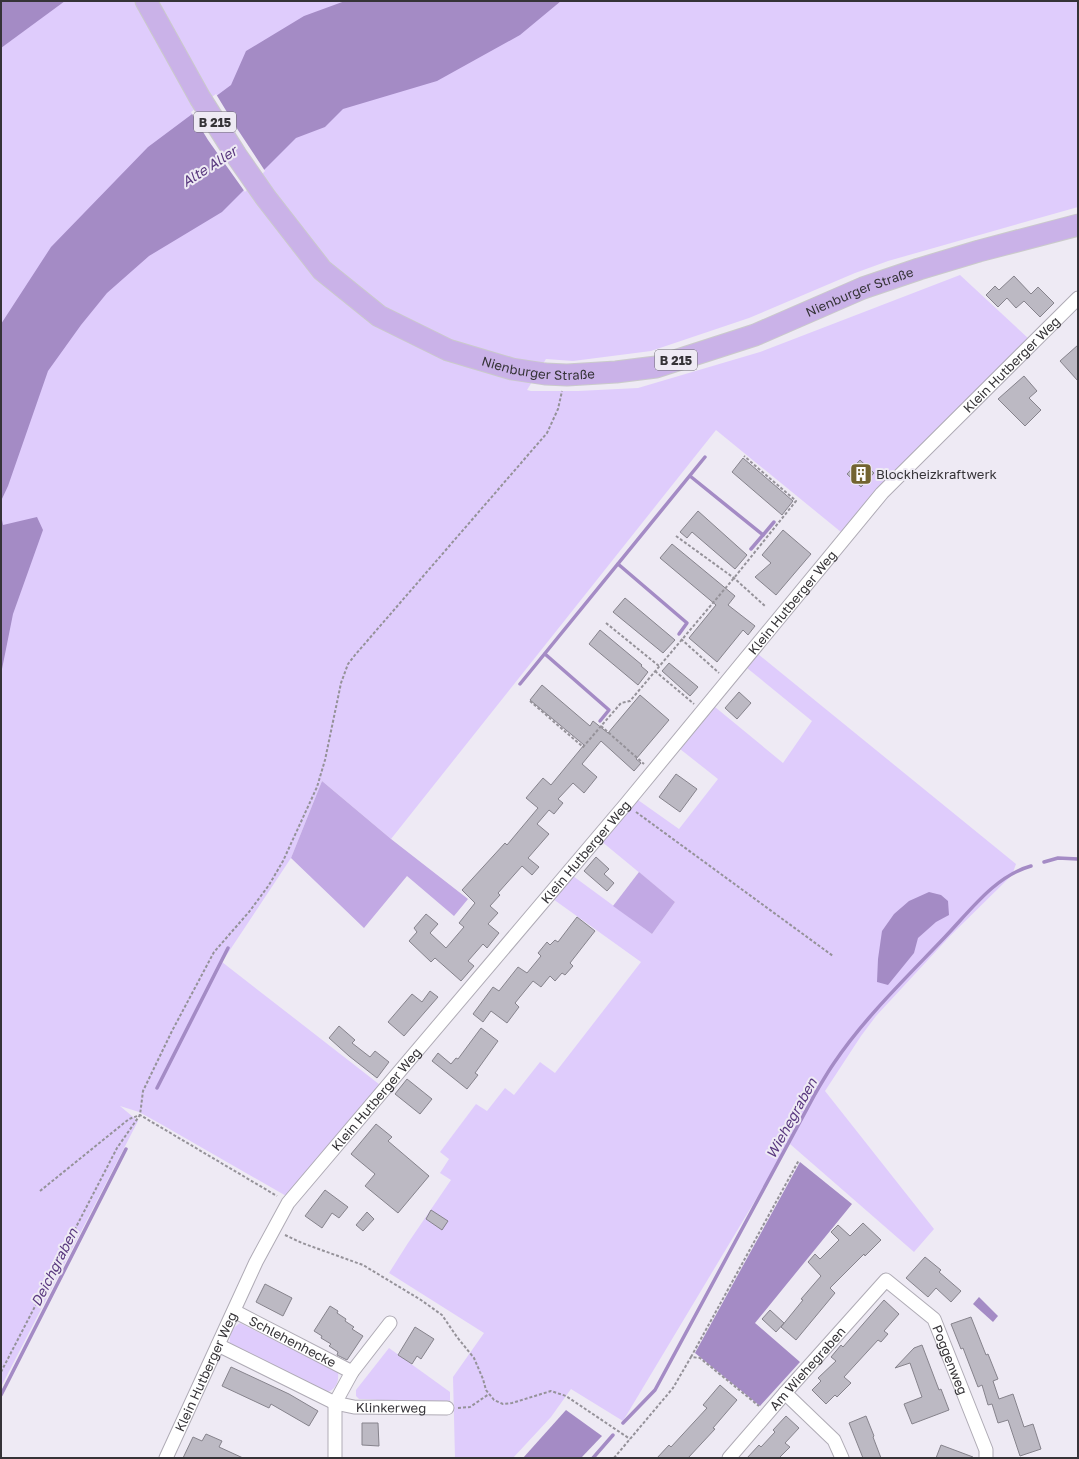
<svg xmlns="http://www.w3.org/2000/svg" width="1079" height="1459" font-family="'Golos Text',sans-serif">
  <style>
    .green { fill: #dfccfc }
    .forest { fill: #c2a9e4 }
    .water { fill: #a48bc5 }
    .pier { fill: #eeeaf4 }
    .lines { fill: none; stroke-linecap: round; stroke-linejoin: round }
    .stream { stroke: #a48bc5; stroke-width: 3.5 }
    .building { fill: #bcb9c3; stroke: #86838c }
    .minor-casing { stroke: #afabb5; stroke-width: 15 }
    .primary-casing { stroke: #cacacb; stroke-width: 23 }
    .path { stroke: #959299; stroke-width: 2; stroke-dasharray: 3 2; stroke-linecap: butt }
    .minor { stroke: #fff; stroke-width: 13 }
    .primary { stroke: #cab2e8; stroke-width: 21 }
    .labels { text-anchor: middle; dominant-baseline: central; stroke-width: 4; stroke-linejoin: round; paint-order: stroke }
    .shield { fill: #eeeaf4; stroke: #6c6a70; stroke-width: 1 }
    .shield-label { font-size: 12px; font-weight: bold; fill: #353337 }
    .street-label { font-size: 13px; fill: #353337; stroke: #eeeaf4 }
    .poi-label { font-size: 13px; fill: #353337; stroke: #eeeaf4; text-anchor: start }
    .water-label { font-size: 14px; font-style: italic; fill: #59387f; stroke: #eeeaf4 }
  </style>
  <rect width="100%" height="100%" fill="#eeeaf4"/>
  <g class="green">
    <polygon points="1,1 1078,1 1078,207 888,261 855,273 749,318 651,351 573,361 546,359 527,390 531,391 578,391 638,388 760,352 960,275 1029,339 958,408 841,532 716,430 391,839 322,781 291,858 222,962 384,1088 288,1197 159,1123 139,1112 120,1106 102,1091 138,1121 1,1387"/>
    <polygon points="758,654 1016,864 1012,875 951,935 876,1016 861,1036 825,1091 934,1229 914,1252 790,1144 777,1164 623,1421 571,1389 551,1417 513,1458 455,1458 453,1377 484,1333 389,1273 408,1243 451,1180 440,1173 449,1159 440,1152 476,1104 487,1111 505,1088 514,1095 540,1062 555,1073 641,962 553,899 573,876 652,934 675,902 601,841 638,800 679,829 718,779 680,749 715,707 783,763 812,721 747,668"/>
    <path d="M 240,1323 L 338,1372 C 339,1383 336,1389 326,1393 L 230,1344 C 229,1334 232,1328 240,1323 Z"/>
    <polygon points="389,1348 450,1392 450,1403 359,1399 356,1396 356,1390"/>
  </g>
  <g class="forest">
    <polygon points="322,781 391,839 468,899 454,916 407,876 364,928 291,858"/>
    <polygon points="639,872 675,902 652,934 613,906"/>
  </g>
  <g class="water">
    <polygon points="1,1 65,1 1,48"/>
    <polygon points="345,1 561,1 520,35 437,81 343,109 325,127 296,138 222,212 149,256 107,293 81,325 48,371 8,486 1,501 1,324 51,247 148,147 231,85 246,51 304,16"/>
    <polygon points="1,515 3,525 37,517 43,530 13,614 1,674"/>
    <polygon points="929,892 941,895 948,901 949,915 936,922 918,938 914,953 888,985 877,982 878,959 882,931 894,914 909,901"/>
    <polygon points="800,1162 852,1204 755,1323 800,1362 760,1406 695,1353"/>
    <polygon points="979,1297 998,1316 993,1322 973,1304"/>
    <polygon points="566,1410 602,1436 581,1458 523,1458"/>
  </g>
  <polygon class="pier" points="216,94 236,127 265,171 245,192 208,140 191,112"/>
  <g class="lines">
    <g class="stream">
      <polyline points="690,476 763,535 751,549"/>
      <polyline points="763,535 774,522"/>
      <polyline points="618,564 687,623 679,634"/>
      <polyline points="545,654 609,710 600,721"/>
      <polyline points="520,684 705,457"/>
      <polyline points="1044,862 1058,858 1078,859"/>
      <polyline points="157,1088 228,948"/>
      <polyline points="1,1395 126,1149"/>
      <path d="M 623,1423 L 655,1390 L 815,1094 C 821,1084 827,1073 834,1063 C 865,1017 907,977 945,937 C 970,911 995,876 1031,866"/>
      <polyline points="593,1458 613,1435"/>
    </g>
  </g>
  <g class="building">
    <polygon points="1014,276 1031,294 1038,287 1054,303 1040,317 1024,301 1016,308 1007,298 998,307 986,295 995,286 999,290"/>
    <polygon points="1078,345 1078,381 1060,361"/>
    <polygon points="1024,376 1037,391 1029,398 1041,410 1025,426 998,399"/>
    <polygon points="743,458 793,501 782,515 732,472"/>
    <polygon points="860,460 874,473 861,487 847,474"/>
    <polygon points="698,511 747,555 735,569 692,532 687,538 680,532"/>
    <polygon points="783,530 811,554 776,595 755,577 771,563 762,555"/>
    <polygon points="672,544 735,596 728,605 755,626 748,635 743,630 717,662 689,638 716,605 660,558"/>
    <polygon points="625,598 675,640 663,653 613,612"/>
    <polygon points="600,630 642,665 641,666 648,672 638,685 589,644"/>
    <polygon points="669,663 698,687 690,696 662,671"/>
    <polygon points="542,685 590,726 593,721 608,733 640,695 669,720 636,759 641,763 634,771 601,741 582,764 597,777 584,793 573,783 558,799 563,803 554,814 549,810 537,824 549,834 528,858 539,867 532,875 522,866 498,893 500,895 490,906 498,913 488,924 499,933 487,948 483,944 468,961 474,966 461,981 435,958 431,962 409,941 417,932 414,928 426,914 438,924 430,933 446,948 464,927 459,923 475,903 462,890 505,843 507,845 538,808 526,798 543,778 551,785 584,745 530,700"/>
    <polygon points="739,692 751,703 737,719 725,708"/>
    <polygon points="676,774 697,789 680,812 659,797"/>
    <polygon points="596,857 609,869 604,874 614,883 607,891 584,871"/>
    <polygon points="577,917 595,931 570,963 573,966 565,975 562,973 555,981 550,976 541,987 533,981 515,1003 519,1007 507,1023 491,1011 483,1022 473,1014 493,987 499,991 518,967 527,973 541,956 538,953 547,942 550,945 555,940 558,942"/>
    <polygon points="430,991 438,997 404,1036 388,1022 412,994 422,1002"/>
    <polygon points="339,1026 355,1040 352,1043 370,1057 375,1051 389,1062 377,1078 349,1056 329,1038"/>
    <polygon points="481,1028 498,1041 475,1073 478,1075 467,1089 432,1061 438,1053 451,1064 456,1058 458,1059"/>
    <polygon points="407,1079 432,1099 420,1114 395,1094"/>
    <polygon points="376,1124 392,1137 388,1141 429,1176 398,1213 365,1186 375,1174 351,1154"/>
    <polygon points="325,1190 348,1207 339,1218 332,1213 322,1228 305,1216"/>
    <polygon points="431,1210 448,1221 442,1230 426,1219"/>
    <polygon points="367,1212 374,1219 363,1231 356,1225"/>
    <polygon points="863,1223 881,1240 865,1256 864,1254 830,1288 835,1293 796,1340 781,1327 803,1300 801,1299 821,1276 808,1262 815,1254 820,1259 839,1240 831,1232 838,1225 850,1236"/>
    <polygon points="925,1257 941,1270 939,1272 961,1291 951,1302 936,1288 928,1297 906,1278"/>
    <polygon points="265,1284 292,1298 283,1316 256,1302"/>
    <polygon points="884,1300 899,1314 884,1331 888,1334 881,1342 878,1340 844,1377 851,1383 837,1397 835,1395 826,1404 812,1390 821,1381 818,1378 836,1361 831,1357 841,1345 843,1347"/>
    <polygon points="330,1306 338,1311 337,1313 346,1319 345,1321 354,1327 352,1329 363,1336 347,1360 337,1355 338,1352 329,1346 331,1344 321,1338 322,1336 314,1331"/>
    <polygon points="770,1310 784,1323 776,1332 762,1319"/>
    <polygon points="971,1317 986,1355 988,1354 998,1379 993,1381 999,1399 1013,1394 1024,1427 1033,1424 1041,1449 1020,1456 1008,1420 998,1423 992,1404 988,1405 982,1385 978,1387 963,1348 961,1349 951,1324"/>
    <polygon points="415,1327 434,1339 421,1359 417,1356 412,1364 398,1355"/>
    <polygon points="922,1345 939,1390 941,1389 949,1410 912,1424 904,1404 922,1397 910,1363 895,1368 914,1348"/>
    <polygon points="231,1367 289,1394 318,1411 309,1426 271,1404 269,1408 222,1386"/>
    <polygon points="720,1385 737,1400 713,1428 715,1429 688,1458 657,1458 669,1445 671,1447 707,1408 703,1405"/>
    <polygon points="786,1416 799,1428 785,1443 790,1447 779,1458 747,1458 759,1445 761,1447 775,1432 773,1430"/>
    <polygon points="866,1416 874,1436 873,1437 881,1458 863,1458 849,1423"/>
    <polygon points="362,1423 378,1423 379,1446 362,1445"/>
    <polygon points="206,1434 222,1441 219,1447 243,1458 183,1458 193,1437 202,1441"/>
    <polygon points="941,1445 973,1457 973,1458 936,1458"/>
  </g>
  <g class="lines">
    <g class="minor-casing">
      <g id="minor">
        <path id="s1" d="M 234,1311 L 352,1372"/>
        <path id="s2" d="M 218,1345 L 335,1403 L 354,1407 L 447,1408"/>
        <polyline points="785,1393 834,1440 842,1458"/>
        <path id="s3" d="M 166,1458 L 256,1262 L 288,1203 L 626,804 L 882,493 L 1078,298"/>
        <polyline points="335,1458 335,1403 352,1372 390,1323"/>
        <path id="s4" d="M 729,1458 L 785,1393 L 886,1280 L 934,1319 L 986,1450 L 986,1458"/>
      </g>
    </g>
    <g class="primary-casing">
      <g id="primary">
        <path id="s5" d="M 146,1 L 200,98 L 236,155 L 266,198 L 322,270 L 379,316 L 448,350 L 512,369 L 545,374 L 567,375 L 616,372 L 656,367 L 755,335 L 863,288 L 919,269 L 979,251 L 1078,225"/>
      </g>
    </g>
    <g class="path">
      <polyline points="676,536 734,578 765,606"/>
      <polyline points="606,623 659,666"/>
      <polyline points="681,639 719,673"/>
      <polyline points="655,671 694,704"/>
      <polyline points="530,701 583,747 621,703 630,701 734,578 796,501 744,456"/>
      <polyline points="601,726 644,764"/>
      <polyline points="636,812 833,956"/>
      <polyline points="40,1191 129,1119 140,1115 277,1196"/>
      <polyline points="285,1235 302,1243 363,1265 421,1300 442,1315 457,1337 474,1358 483,1379 486,1390 494,1400 503,1404 512,1403 551,1391 566,1396 630,1439"/>
      <polyline points="691,1357 799,1160"/>
      <polyline points="1,1372 117,1148 140,1115 143,1091 172,1031 214,952 249,912 269,885 283,861 317,787 325,760 341,683 348,664 355,655 547,433 558,409 562,391"/>
      <polyline points="458,1408 470,1407 489,1394"/>
      <polyline points="614,1458 673,1388 691,1357 700,1358 759,1406"/>
    </g>
    <use href="#minor" class="minor"/>
    <use href="#primary" class="primary"/>
  </g>
  <defs>
    <g id="building-square" transform="scale(1.15)"><rect x="-9" y="-9" width="18" height="18" rx="4" fill="#736431" stroke="#eeeaf4"/><path d="M-4-6H4V6H1V3H-1V6H-4ZM-2.5-4.3h1.7v1.8h-1.7ZM.8-4.3h1.7v1.8H.8ZM-2.5-1h1.7V.8h-1.7ZM.8-1h1.7V.8H.8Z" fill="#fff"/></g>
  </defs>
  <g fill-rule="evenodd">
    <use href="#building-square" x="861" y="474"/>
  </g>
  <g class="labels">
    <g class="shield">
      <rect x="194" y="112" width="42" height="20" rx="3"/>
      <rect x="655" y="350" width="42" height="20" rx="3"/>
    </g>
    <g class="shield-label">
      <text x="215" y="122">B 215</text>
      <text x="676" y="360">B 215</text>
    </g>
    <g class="street-label">
      <text stroke="none"><textPath href="#s5" startOffset="901">Nienburger Straße</textPath></text>
      <text stroke="none"><textPath href="#s3" startOffset="1391">Klein Hutberger Weg</textPath></text>
      <text stroke="none"><textPath href="#s5" startOffset="565">Nienburger Straße</textPath></text>
      <text stroke="none"><textPath href="#s3" startOffset="1067">Klein Hutberger Weg</textPath></text>
      <text stroke="none"><textPath href="#s3" startOffset="743">Klein Hutberger Weg</textPath></text>
      <text stroke="none"><textPath href="#s3" startOffset="419">Klein Hutberger Weg</textPath></text>
      <text stroke="none"><textPath href="#s1" startOffset="66">Schlehenhecke</textPath></text>
      <text stroke="none"><textPath href="#s4" startOffset="343">Poggenweg</textPath></text>
      <text stroke="none"><textPath href="#s4" startOffset="119">Am Wiehegraben</textPath></text>
      <text stroke="none"><textPath href="#s3" startOffset="95">Klein Hutberger Weg</textPath></text>
      <text stroke="none"><textPath href="#s2" startOffset="187">Klinkerweg</textPath></text>
    </g>
    <g class="poi-label">
      <text x="876" y="474">Blockheizkraftwerk</text>
    </g>
    <g class="water-label">
      <text transform="translate(209 166) rotate(-33)">Alte Aller</text>
      <text transform="translate(791 1118) rotate(-61)">Wiehegraben</text>
      <text transform="translate(54 1267) rotate(-63)">Deichgraben</text>
    </g>
  </g>
  <rect width="1079" height="1459" fill="none" stroke="#353337" stroke-width="4"/>
</svg>
